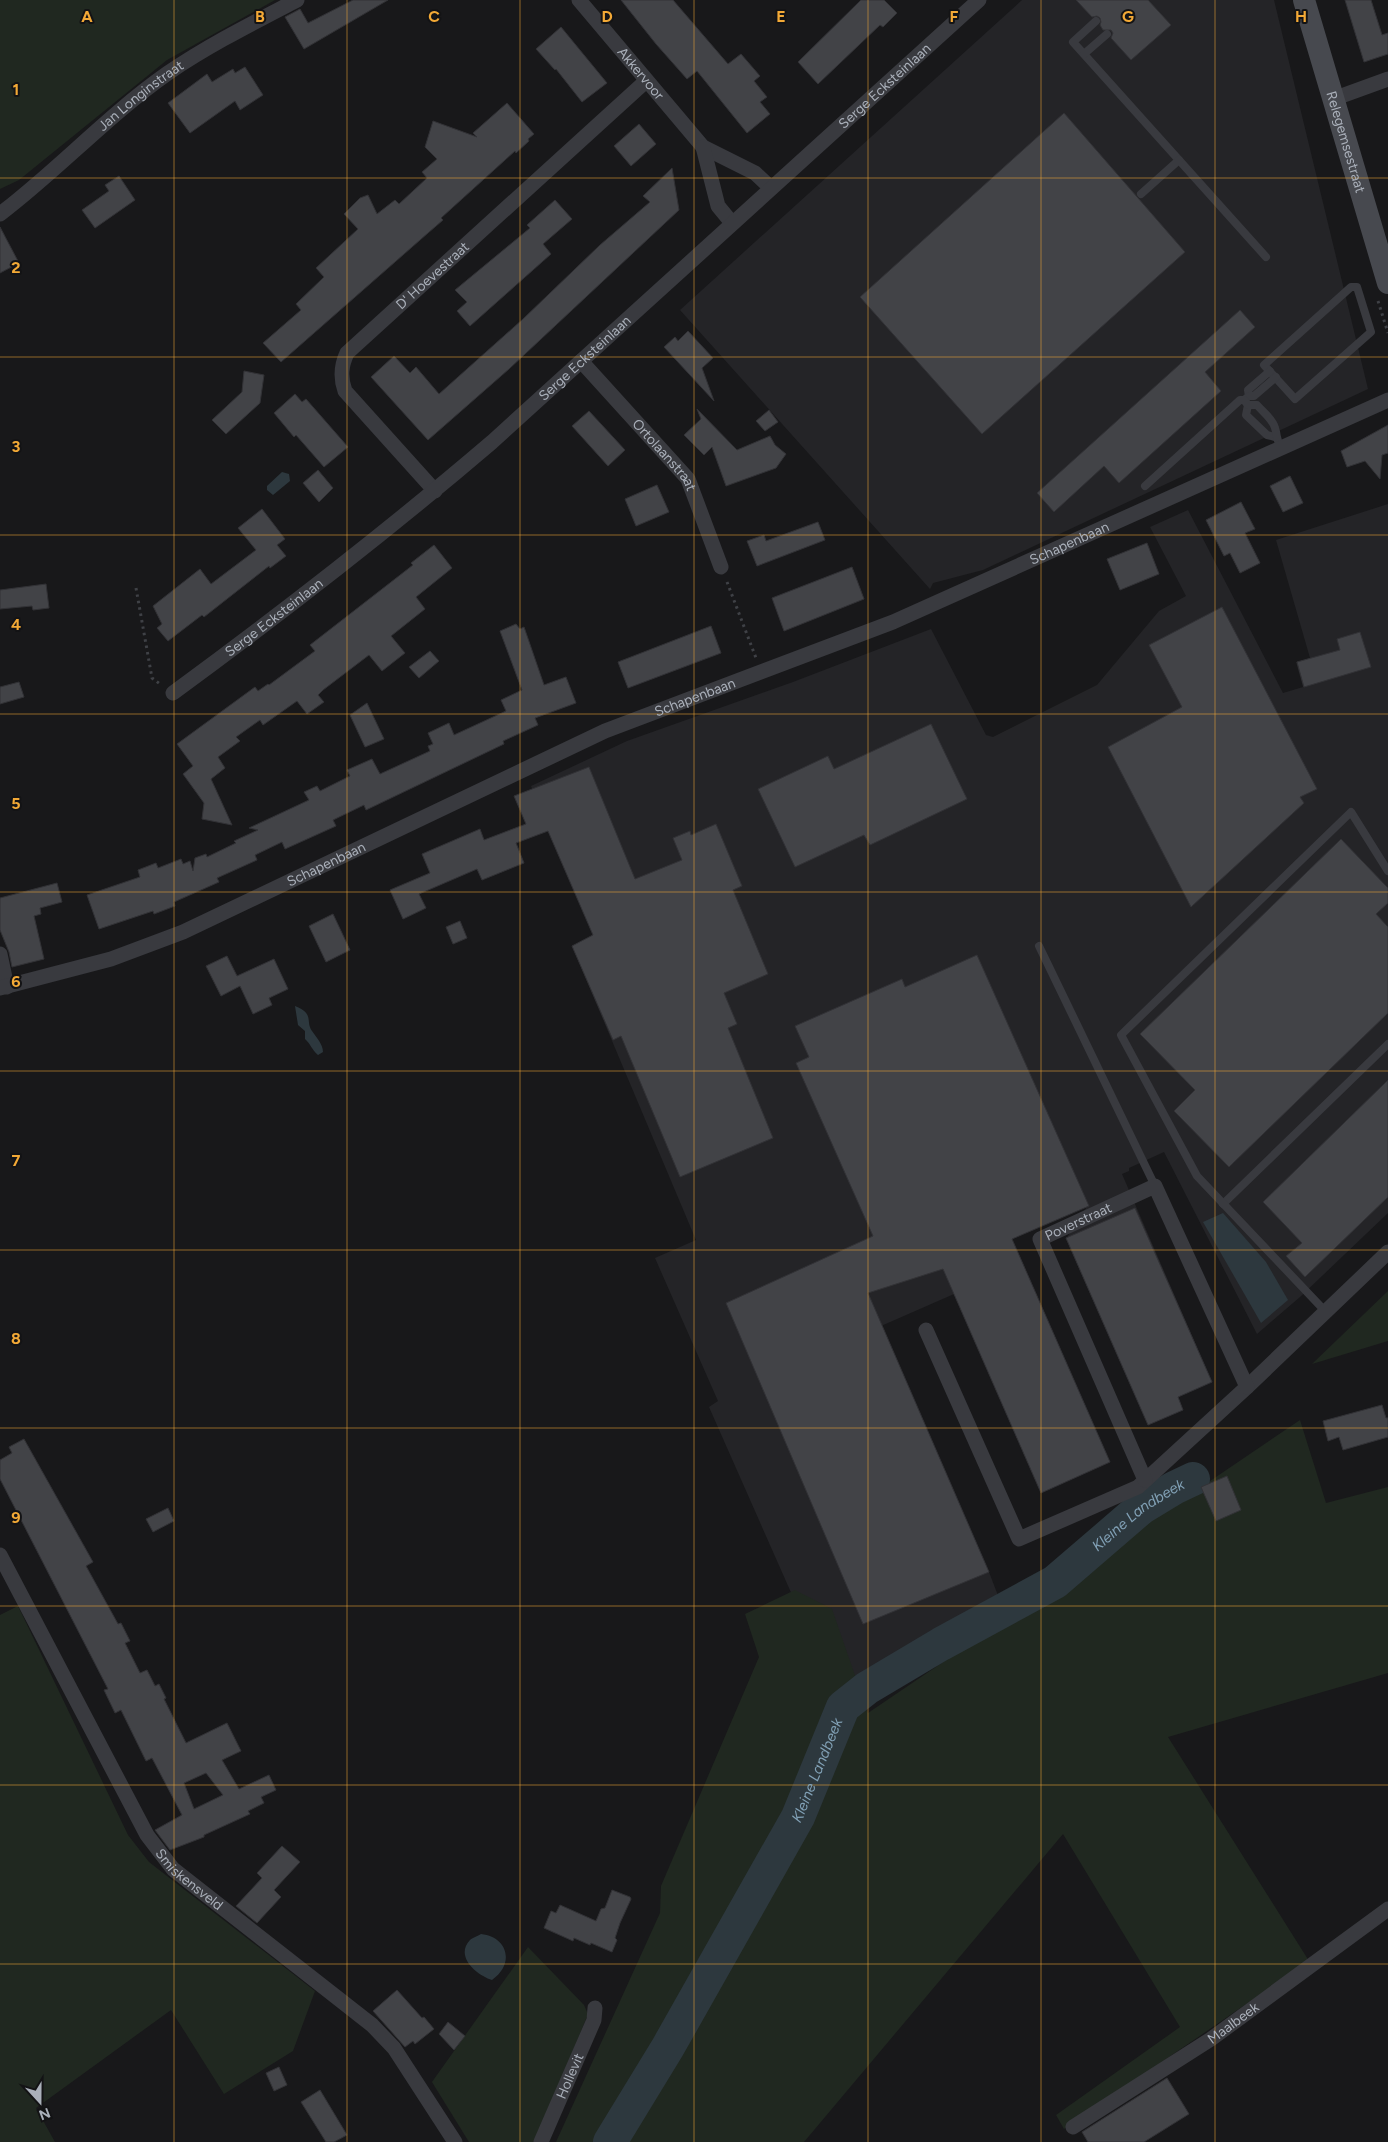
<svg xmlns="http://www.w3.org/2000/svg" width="1388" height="2142" font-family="Figtree,sans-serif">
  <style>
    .built { fill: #242427 }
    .green { fill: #202820 }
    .water { fill: #2d383e }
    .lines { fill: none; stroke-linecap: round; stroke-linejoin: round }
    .river { stroke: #2d383e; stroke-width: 34 }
    .building { fill: #424347; stroke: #323236; fill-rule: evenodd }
    .path { stroke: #3f4146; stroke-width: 3; stroke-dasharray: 2.5 4; stroke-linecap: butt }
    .lane { stroke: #393a3f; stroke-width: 8 }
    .street { stroke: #393a3f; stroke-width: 15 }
    .secondary { stroke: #47494f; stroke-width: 22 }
    .grid { fill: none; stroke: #f3a936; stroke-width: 1; stroke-opacity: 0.55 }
    .labels { text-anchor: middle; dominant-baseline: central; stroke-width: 4; stroke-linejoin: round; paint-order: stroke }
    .street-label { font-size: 14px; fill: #aab0ba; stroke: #131315 }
    .water-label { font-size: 15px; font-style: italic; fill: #81a0b5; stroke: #131315 }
    .grid-label { font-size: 16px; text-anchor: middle; font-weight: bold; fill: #f3a936; stroke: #131315; stroke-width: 4; stroke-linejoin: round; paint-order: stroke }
  </style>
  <rect width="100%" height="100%" fill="#18181a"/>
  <g class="built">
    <polygon points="1022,0 1274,0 1368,389 983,570 933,583 930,589 680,310"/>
    <polygon points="1388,504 1388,1213 1300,1297 1257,1334 1164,1152 1129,1168 1129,1171 1122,1174 1212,1382 1178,1397 1183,1410 1148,1425 1066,1239 1088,1205 1012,1239 1110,1462 1041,1493 954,1294 881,1326 989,1572 1002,1606 956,1631 854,1696 793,1597 709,1407 718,1401 655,1258 696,1240 572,946 593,935 531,786 627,741 793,682 931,629 986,735 993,737 1097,685 1159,611 1186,596 1150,527 1188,510 1283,693 1303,687 1296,662 1310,658 1276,540"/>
  </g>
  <g class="green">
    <polygon points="0,0 275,0 167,60 19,180 0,189"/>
    <polygon points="1388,1291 1388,1341 1312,1364"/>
    <polygon points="1300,1420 1326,1503 1388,1487 1388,1673 1168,1737 1309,1961 1064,2129 1056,2115 1180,2027 1063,1834 804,2142 556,2142 660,1913 661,1886 759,1657 745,1614 795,1590 832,1609 868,1713"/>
    <polygon points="18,1606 128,1835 149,1862 315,1991 293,2051 224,2094 171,2010 36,2108 55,2142 0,2142 0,1615"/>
    <polygon points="528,1947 584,2005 588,2014 536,2142 469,2142 432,2082"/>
  </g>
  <g class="water">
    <polygon points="282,472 289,474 290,481 273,495 267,490 267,486"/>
    <path d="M 295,1006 C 315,1014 305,1021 312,1031 C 316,1037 323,1044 323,1052 L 318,1055 C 312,1050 310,1043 305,1039 L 305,1031 L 298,1025 Z"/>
    <polygon points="1223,1213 1266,1262 1288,1300 1261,1323 1203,1222"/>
    <path d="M 481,1934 C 508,1937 515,1964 492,1980 C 478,1976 454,1957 470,1940 C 472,1938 478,1936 481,1934 Z"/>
  </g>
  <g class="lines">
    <path class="river" id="s1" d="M 610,2142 L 668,2047 L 798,1817 L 843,1707 L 867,1688 L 941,1644 L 1055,1582 L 1141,1508 L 1174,1488 L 1193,1479"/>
  </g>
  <g class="building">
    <polygon points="353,0 388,0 304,49 285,17 300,9 308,23"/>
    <polygon points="621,0 673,0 728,64 741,54 760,76 754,81 767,97 760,102 770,114 747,133 697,71 687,79 656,44"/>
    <polygon points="861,0 884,0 897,13 883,27 880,25 818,84 798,62"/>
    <polygon points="1076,0 1148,0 1171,25 1131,60 1111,38 1113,33 1111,30 1103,30 1100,25 1101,22 1100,18 1097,16 1092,17"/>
    <polygon points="1345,0 1371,0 1382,35 1388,33 1388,54 1364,62"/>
    <polygon points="561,27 607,83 582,102 556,69 555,70 536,49"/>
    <polygon points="245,67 263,95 240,110 235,101 190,133 168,103 207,74 212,82 233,69 235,73"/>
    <polygon points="507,103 534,134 528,139 529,141 516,153 515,151 441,218 443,220 428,233 281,362 263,343 301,310 296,304 324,277 316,268 358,229 344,214 360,198 368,195 377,214 395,200 399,204 427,178 422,172 437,159 425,147 433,121 477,137 473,133"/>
    <polygon points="1064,113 1185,252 982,434 860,297"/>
    <polygon points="639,124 656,144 631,166 614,146"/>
    <polygon points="672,168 679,210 509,369 428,440 371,377 394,356 410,373 416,367 439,394 523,319 600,245 650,202 643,196"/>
    <polygon points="119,176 135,200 95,228 82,210 109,191 105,185"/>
    <polygon points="555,200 572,219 543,244 551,254 470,326 457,311 467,302 455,290 530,228 527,225"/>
    <polygon points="0,227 19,263 0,273"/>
    <polygon points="1240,310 1255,327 1205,372 1221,391 1119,483 1104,466 1054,512 1037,493"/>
    <polygon points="688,331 713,358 702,368 714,401 664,347 675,337 678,341"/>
    <polygon points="244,371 264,375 260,403 226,434 212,420 242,392"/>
    <polygon points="295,394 302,402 306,399 348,447 324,467 296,435 294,437 274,413"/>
    <polygon points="697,409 737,450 770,436 775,445 786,454 776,468 726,486 712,447 704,455 684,435 701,419"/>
    <polygon points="769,410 778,422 765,431 756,421"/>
    <polygon points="589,411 625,450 608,466 572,426"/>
    <polygon points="1388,425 1388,453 1382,455 1380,479 1365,461 1347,467 1341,451"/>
    <polygon points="318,470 333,488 319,502 303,483"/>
    <polygon points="1290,476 1303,503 1283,512 1270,486"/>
    <polygon points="657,485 669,512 636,526 625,499"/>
    <polygon points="1241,502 1255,529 1245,533 1260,563 1240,573 1230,553 1224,556 1206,520"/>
    <polygon points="262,509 285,539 277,545 286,556 270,568 269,566 204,617 202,615 168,641 157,628 162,624 153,606 200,569 211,584 256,550 238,528"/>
    <polygon points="818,522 825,540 757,566 747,541 764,535 766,541"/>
    <polygon points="1147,543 1159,574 1120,590 1107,559"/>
    <polygon points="434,545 452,568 416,597 425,609 391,636 405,653 382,671 369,655 323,690 318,695 324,702 307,714 297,701 263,725 260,720 236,737 240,741 218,757 225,768 211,779 232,825 202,819 204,803 183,774 193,766 177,744 255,687 258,691 268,684 269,685 315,651 310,645 413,565 411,563"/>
    <polygon points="852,567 864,599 784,631 772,598"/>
    <polygon points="46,584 49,608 33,610 32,606 0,609 0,590"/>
    <polygon points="1222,607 1317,789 1300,797 1304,803 1191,907 1108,747 1182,707 1149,645"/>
    <polygon points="516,624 520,629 524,627 544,685 566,677 576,703 535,718 538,725 503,741 504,744 366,810 364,805 333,820 336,826 285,849 282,842 255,855 257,860 217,878 219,882 174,902 175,906 154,914 153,911 99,929 87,895 140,877 138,870 156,863 158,868 181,859 183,864 190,861 193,871 195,858 206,854 207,857 236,843 234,841 258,830 249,828 309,800 304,792 317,786 320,791 350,776 347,770 372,759 380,774 430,751 428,746 433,744 428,733 449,723 454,735 506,711 501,700 522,690 500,631"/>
    <polygon points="711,626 721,653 628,688 618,662"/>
    <polygon points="1360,632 1371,667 1304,687 1297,662 1340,650 1337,639"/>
    <polygon points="430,651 439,661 419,678 409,667"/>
    <polygon points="19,682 24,697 0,704 0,687"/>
    <polygon points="367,703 384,739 365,747 350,715"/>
    <polygon points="931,724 967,799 870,845 864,835 795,867 758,789 828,756 834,769"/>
    <polygon points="589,767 635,879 682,860 673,838 690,831 691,835 716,824 742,886 733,890 768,974 724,993 737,1024 728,1028 773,1138 680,1177 621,1036 613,1040 572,946 593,935 548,831 516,843 524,863 482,880 477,869 419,894 426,908 403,919 390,890 430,873 422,854 480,829 484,840 526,824 514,796"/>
    <polygon points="1341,839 1388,888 1388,903 1376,914 1388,927 1388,1013 1229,1167 1174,1111 1195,1090 1140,1034"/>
    <polygon points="57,883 62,902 40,908 41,914 34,916 44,959 12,967 9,952 0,930 0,898"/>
    <polygon points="333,914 350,950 326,962 309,926"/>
    <polygon points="460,921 467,938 453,944 446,927"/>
    <polygon points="977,955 1089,1206 1012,1239 1110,1462 1041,1493 943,1269 868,1293 989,1572 863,1624 726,1303 873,1236 796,1063 809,1057 795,1026 902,979 905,987"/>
    <polygon points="227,956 237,976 274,959 288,989 269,998 272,1005 253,1014 240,986 221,996 206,966"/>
    <polygon points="1388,1080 1388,1197 1305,1277 1286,1256 1302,1243 1263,1202"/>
    <polygon points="1135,1208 1212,1382 1178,1397 1183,1410 1148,1425 1066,1238"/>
    <polygon points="1382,1405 1386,1418 1388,1418 1388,1437 1343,1450 1339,1437 1328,1441 1323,1421"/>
    <path d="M 24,1439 L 93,1562 L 86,1566 L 118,1624 L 121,1623 L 130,1641 L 125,1643 L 140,1673 L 147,1670 L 155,1686 L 159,1684 L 166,1698 L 164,1699 L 186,1743 L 227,1723 L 241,1751 L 222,1760 L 239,1789 L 269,1775 L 276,1790 L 261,1797 L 264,1803 L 248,1811 L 250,1814 L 204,1835 L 204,1837 L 170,1850 L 155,1830 L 182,1815 L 152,1758 L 146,1761 L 121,1710 L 115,1713 L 104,1690 L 108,1689 L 0,1479 L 0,1460 L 12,1453 L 9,1447 ZM 206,1773 L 223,1795 L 194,1809 L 184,1783 Z"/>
    <polygon points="1227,1476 1241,1510 1216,1521 1201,1487"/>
    <polygon points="168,1508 174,1521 153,1532 146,1519"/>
    <polygon points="282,1846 300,1862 274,1890 281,1897 257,1923 236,1906 262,1878 257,1873"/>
    <polygon points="612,1890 630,1897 631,1899 620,1923 615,1938 617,1940 612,1952 591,1943 590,1945 574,1938 573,1941 544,1928 551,1911 556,1913 560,1905 596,1921 601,1909 605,1908"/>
    <polygon points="397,1990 422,2018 424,2017 434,2029 415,2044 413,2041 405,2047 373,2011"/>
    <polygon points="448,2022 465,2036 454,2050 439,2034"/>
    <polygon points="279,2067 287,2085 274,2091 266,2073"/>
    <polygon points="1167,2078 1189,2114 1144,2142 1088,2142 1082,2132"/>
    <polygon points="320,2090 347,2135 334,2142 326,2142 301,2102"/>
  </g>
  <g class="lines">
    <g class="path">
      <polyline points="1378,301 1388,333"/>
      <polyline points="727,582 756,658"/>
      <polyline points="136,588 152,678 160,684"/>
    </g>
    <g class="lane">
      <polyline points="1096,21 1073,42 1266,257"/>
      <polyline points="1084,54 1107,34"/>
      <polyline points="1141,194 1179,160"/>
      <polygon points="1351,287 1357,287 1371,332 1295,399 1264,365"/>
      <polyline points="1249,396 1248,390 1270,371"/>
      <polyline points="1244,400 1249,396 1254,396 1276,377"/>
      <polyline points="1248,405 1246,415 1267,435 1275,437"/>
      <path d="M 1145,486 L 1240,400 L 1244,400 L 1248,405 L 1257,405 C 1262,411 1273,419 1275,428 C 1278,437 1275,437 1281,447"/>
      <polyline points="1039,946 1155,1186"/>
      <polyline points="1223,1204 1388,1044"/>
      <polyline points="1325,1311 1197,1176 1121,1035 1351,812 1388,871"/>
    </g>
    <g class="street">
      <path id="s2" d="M 579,0 L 703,147 L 755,173 L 771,188"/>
      <polyline points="1333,99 1388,79"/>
      <polyline points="703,147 718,206 732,223"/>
      <path id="s3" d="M 0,214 C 58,170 108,115 168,73 C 209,45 253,23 297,0"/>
      <path id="s4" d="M 581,361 L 688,479 L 721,567"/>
      <path id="s5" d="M 435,491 L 345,391 C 340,377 341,366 347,353 L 646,81"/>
      <path id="s6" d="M 173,693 C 282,613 389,530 492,442 L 979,0"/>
      <polyline points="0,954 7,987"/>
      <path id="s7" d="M 0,988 L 111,959 L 183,932 L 605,731 L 893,622 L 1388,400"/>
      <polyline points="926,1330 1019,1539 1138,1487 1247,1387 1388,1252"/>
      <path id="s8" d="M 1145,1480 L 1040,1239 L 1155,1186 L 1247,1387"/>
      <path id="s9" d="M 0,1555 L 147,1835 L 173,1869 L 372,2025 L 394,2048 L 455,2142"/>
      <path id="s10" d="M 1073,2127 L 1211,2039 L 1388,1909"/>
      <path id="s11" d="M 541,2142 L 594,2020 L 595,2008"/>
    </g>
    <path class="secondary" id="s12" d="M 1304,0 L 1388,283"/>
  </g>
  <path class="grid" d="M 174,0 L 174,2142M 347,0 L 347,2142M 520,0 L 520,2142M 694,0 L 694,2142M 868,0 L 868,2142M 1041,0 L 1041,2142M 1215,0 L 1215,2142M 0,178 L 1388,178M 0,357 L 1388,357M 0,535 L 1388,535M 0,714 L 1388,714M 0,892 L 1388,892M 0,1071 L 1388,1071M 0,1250 L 1388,1250M 0,1428 L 1388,1428M 0,1606 L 1388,1606M 0,1785 L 1388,1785M 0,1964 L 1388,1964"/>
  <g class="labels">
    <g class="street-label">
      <text stroke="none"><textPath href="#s2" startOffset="96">Akkervoor</textPath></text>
      <text stroke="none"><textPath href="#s6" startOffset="936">Serge Ecksteinlaan</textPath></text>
      <text stroke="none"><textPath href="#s3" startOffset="184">Jan Longinstraat</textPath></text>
      <text stroke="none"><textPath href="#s12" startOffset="148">Relegemsestraat</textPath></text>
      <text stroke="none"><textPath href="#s5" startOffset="289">D' Hoevestraat</textPath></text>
      <text stroke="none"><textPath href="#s6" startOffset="531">Serge Ecksteinlaan</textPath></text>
      <text stroke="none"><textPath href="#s4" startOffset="126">Ortolaanstraat</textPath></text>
      <text stroke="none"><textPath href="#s7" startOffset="1160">Schapenbaan</textPath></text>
      <text stroke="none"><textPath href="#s6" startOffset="126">Serge Ecksteinlaan</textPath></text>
      <text stroke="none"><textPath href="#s7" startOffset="755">Schapenbaan</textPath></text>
      <text stroke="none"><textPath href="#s7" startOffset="350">Schapenbaan</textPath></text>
      <text stroke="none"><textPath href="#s8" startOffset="305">Poverstraat</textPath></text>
      <text stroke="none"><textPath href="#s9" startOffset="378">Smiskensveld</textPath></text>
      <text stroke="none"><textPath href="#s10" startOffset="191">Maalbeek</textPath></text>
      <text stroke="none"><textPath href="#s11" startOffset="72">Hollevit</textPath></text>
    </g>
    <g class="water-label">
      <text stroke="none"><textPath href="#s1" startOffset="848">Kleine Landbeek</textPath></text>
      <text stroke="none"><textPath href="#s1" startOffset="426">Kleine Landbeek</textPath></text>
    </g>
  </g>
  <g class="grid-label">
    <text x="87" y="22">A</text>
    <text x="260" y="22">B</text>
    <text x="434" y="22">C</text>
    <text x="607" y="22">D</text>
    <text x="781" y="22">E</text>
    <text x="954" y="22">F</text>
    <text x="1128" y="22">G</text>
    <text x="1301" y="22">H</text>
    <text x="16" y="95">1</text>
    <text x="16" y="273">2</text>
    <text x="16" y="452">3</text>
    <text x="16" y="630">4</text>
    <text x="16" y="809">5</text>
    <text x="16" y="987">6</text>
    <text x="16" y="1166">7</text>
    <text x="16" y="1344">8</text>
    <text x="16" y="1523">9</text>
  </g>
  <g transform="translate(40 2102) rotate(159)" stroke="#131315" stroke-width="4" paint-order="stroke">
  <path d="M0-4L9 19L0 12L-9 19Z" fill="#aab0ba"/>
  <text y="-8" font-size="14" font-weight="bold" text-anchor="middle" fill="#aab0ba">N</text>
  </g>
</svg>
